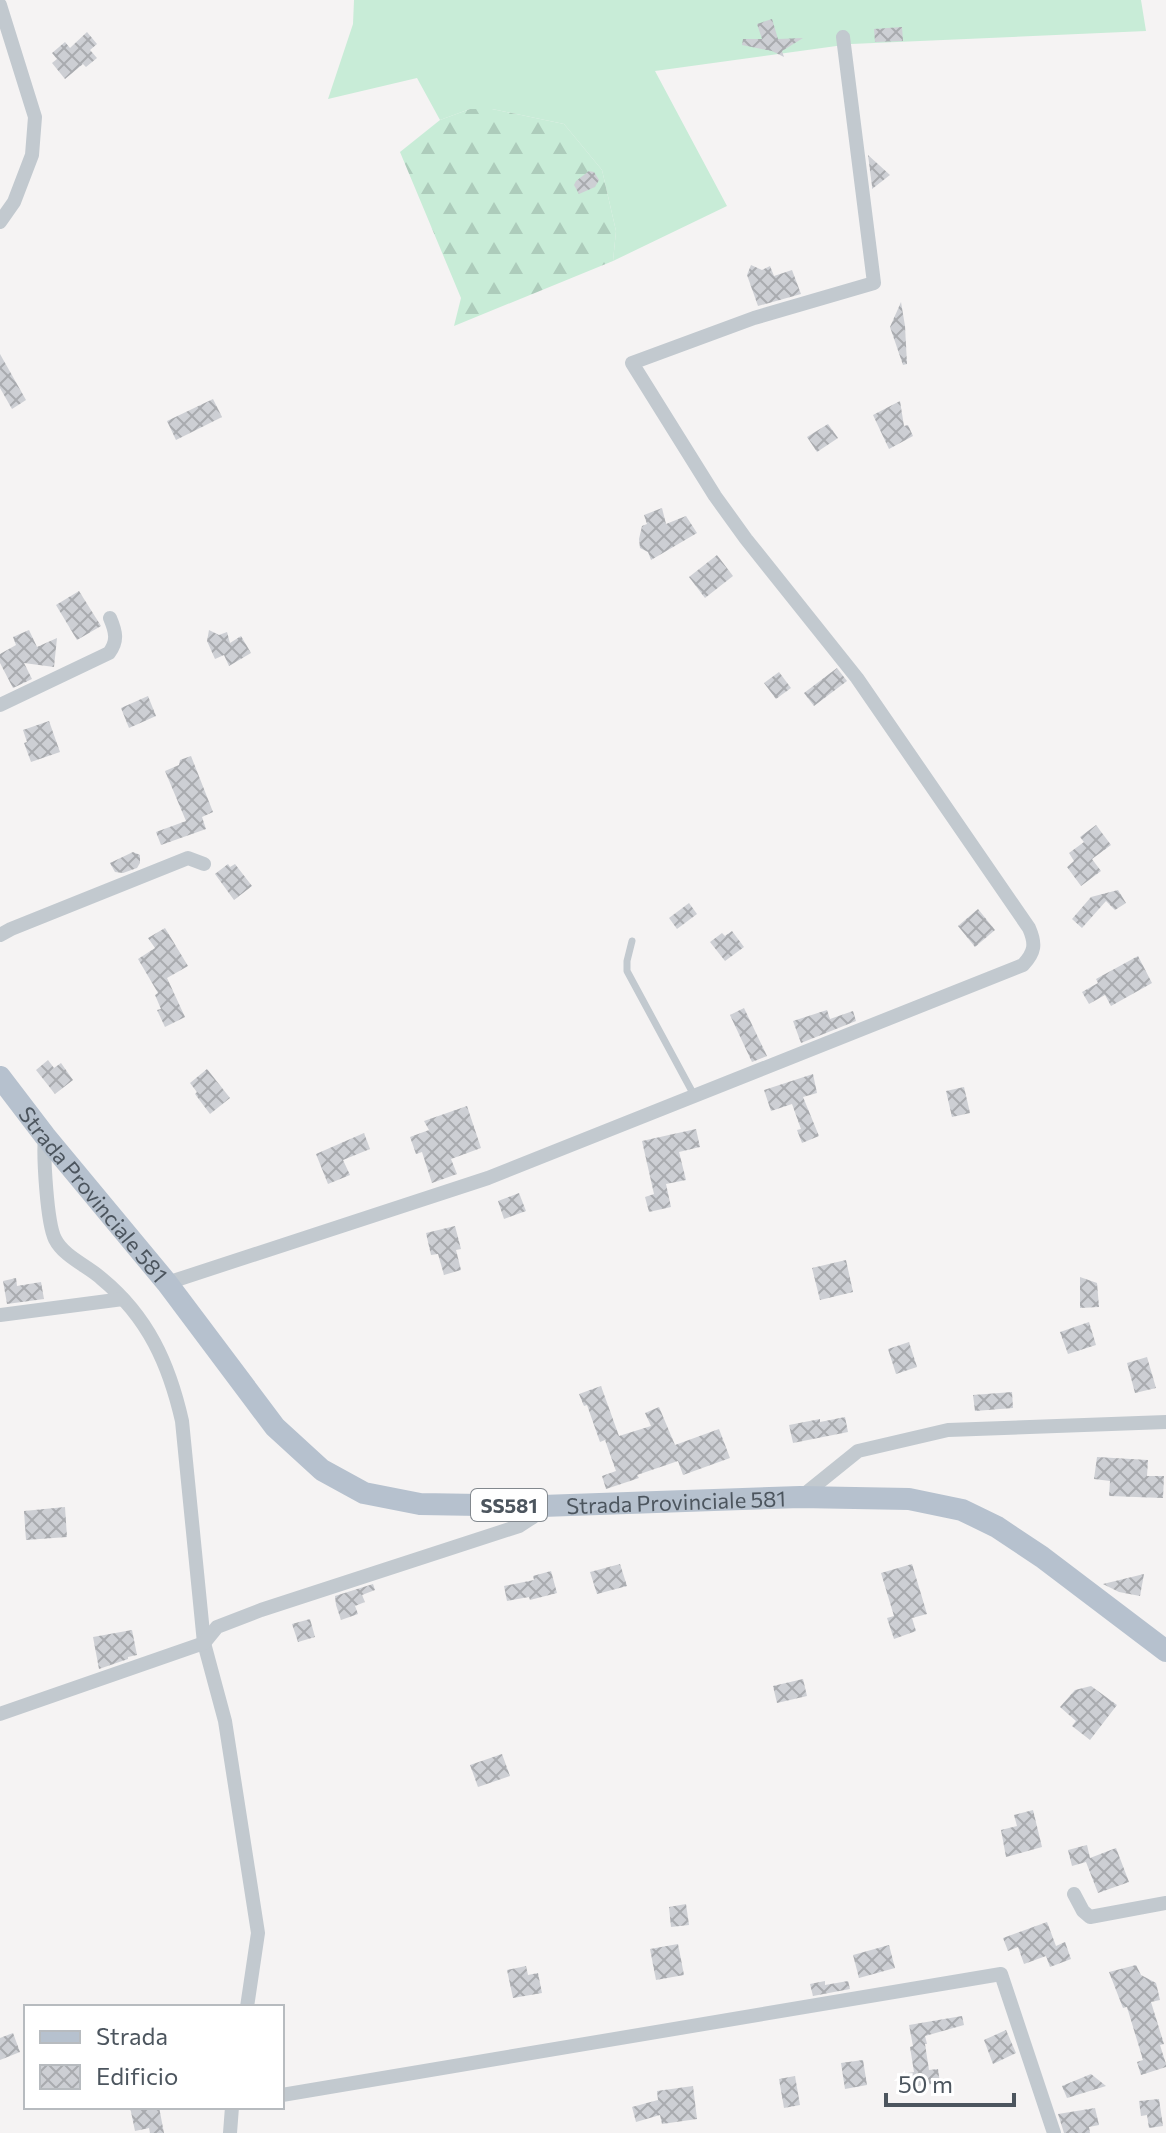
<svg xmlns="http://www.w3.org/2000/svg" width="1166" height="2133" font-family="Commissioner,sans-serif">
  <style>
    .grass { fill: #c8ecd7 }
    .forest { fill: url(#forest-firs) }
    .building { fill: url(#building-cross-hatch) }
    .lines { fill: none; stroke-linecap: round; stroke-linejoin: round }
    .service { stroke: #c2c9cf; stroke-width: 7 }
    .minor { stroke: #c2c9cf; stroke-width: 14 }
    .primary { stroke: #b6c1ce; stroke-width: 22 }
    .labels { text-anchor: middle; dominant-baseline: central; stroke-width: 7; stroke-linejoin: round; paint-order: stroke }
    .shield { fill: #fff; stroke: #82888e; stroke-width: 2 }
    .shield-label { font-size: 20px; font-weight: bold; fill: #4c555e }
    .street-label { font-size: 22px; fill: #4c555e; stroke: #fff }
  </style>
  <defs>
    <pattern id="forest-firs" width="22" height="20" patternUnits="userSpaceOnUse" patternTransform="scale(2)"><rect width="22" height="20" fill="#c8ecd7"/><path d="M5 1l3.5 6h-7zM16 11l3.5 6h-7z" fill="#adccbb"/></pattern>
    <pattern id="building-cross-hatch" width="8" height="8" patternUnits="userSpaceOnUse" patternTransform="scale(2)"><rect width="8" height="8" fill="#cdcfd4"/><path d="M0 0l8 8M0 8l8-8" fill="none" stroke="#a9abaf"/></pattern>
  </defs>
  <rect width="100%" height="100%" fill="#f5f3f3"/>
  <polygon class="grass" points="354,0 1141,0 1146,31 851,44 655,71 727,206 613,261 616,231 602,170 564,124 492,109 470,109 440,120 417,78 328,99 353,24"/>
  <polygon class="forest" points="470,109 492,109 564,124 602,170 616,231 613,261 454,326 461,298 400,152 440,120"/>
  <g class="building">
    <polygon points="772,19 778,39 803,38 782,51 784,57 772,51 742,45 743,39 762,39 757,24"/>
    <polygon points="902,27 903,41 875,42 874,29"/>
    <polygon points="87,32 97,44 90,50 97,58 86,67 83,64 65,79 52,63 57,59 52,53 65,42 70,48"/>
    <polygon points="868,155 890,175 872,189 872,186"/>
    <polygon points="589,171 594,172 599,180 595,187 579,194 574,185 576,181"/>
    <polygon points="751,265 762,270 770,266 774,276 792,270 801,294 758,306 747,275"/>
    <polygon points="901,302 905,326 907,364 903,365 890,327"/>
    <polygon points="0,354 26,400 12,409 0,388"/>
    <polygon points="213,399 222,417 176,440 167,421"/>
    <polygon points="900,401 904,426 908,425 913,436 889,449 873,415"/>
    <polygon points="828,424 838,438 817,452 807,437"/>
    <polygon points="662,508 666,524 686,516 697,533 651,560 648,552 640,548 639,539 642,526 647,524 644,515"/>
    <polygon points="717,555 733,576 705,598 689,577"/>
    <polygon points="79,591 101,626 77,640 56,605"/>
    <polygon points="29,630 37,647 57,638 54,667 24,663 32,679 13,688 0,663 0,654 16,645 13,637"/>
    <polygon points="209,630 219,635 227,632 230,643 241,636 251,653 229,666 224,655 215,659 207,641"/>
    <polygon points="837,668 847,681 814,706 804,693"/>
    <polygon points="779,672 791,688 776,699 764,683"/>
    <polygon points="148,696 156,716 129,728 121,708"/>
    <polygon points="49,721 60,752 31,762 24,743 27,742 23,730"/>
    <polygon points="191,756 213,812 202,817 206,829 161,845 156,832 186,821 165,771 179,765 180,760"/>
    <polygon points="1096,825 1111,845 1092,859 1101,871 1081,886 1067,867 1074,861 1069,853 1084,842 1080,837"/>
    <polygon points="133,852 140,855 140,863 137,868 123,873 115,872 110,863"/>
    <polygon points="228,864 230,867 235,864 252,886 234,900 215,874"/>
    <polygon points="1118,890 1126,903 1115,910 1106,901 1082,928 1072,919 1091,897"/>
    <polygon points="689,903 697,914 677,929 669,918"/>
    <polygon points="978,909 995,930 975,947 958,926"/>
    <polygon points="165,928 188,966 167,978 185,1017 165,1027 157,1010 161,1009 155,995 158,993 138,959 155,948 148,938"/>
    <polygon points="732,931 744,947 725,961 710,942 722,933 725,936"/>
    <polygon points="1138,956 1152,983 1111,1006 1105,995 1089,1004 1082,992 1098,983 1096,979"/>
    <polygon points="744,1008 767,1056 752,1062 730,1015"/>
    <polygon points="827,1010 830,1019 853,1011 856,1021 801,1043 793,1021"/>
    <polygon points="48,1060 54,1068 61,1063 73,1080 55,1094 36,1070"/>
    <polygon points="207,1069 230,1098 210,1114 195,1094 197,1092 190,1083"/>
    <polygon points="813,1074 817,1093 803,1097 819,1136 802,1143 797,1130 801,1129 792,1104 771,1111 764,1090"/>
    <polygon points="964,1087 970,1113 952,1117 946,1091"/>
    <polygon points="467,1106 481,1148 451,1159 457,1174 432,1183 422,1152 416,1154 410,1137 429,1130 424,1121"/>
    <polygon points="696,1129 700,1147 679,1152 686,1180 666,1184 671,1207 649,1212 645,1197 654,1194 642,1141"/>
    <polygon points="364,1133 370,1149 343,1160 350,1175 328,1184 316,1154"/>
    <polygon points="519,1193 526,1211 504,1219 498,1201"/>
    <polygon points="455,1226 461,1249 456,1250 461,1270 444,1275 438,1254 431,1255 426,1233"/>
    <polygon points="846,1260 853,1292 820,1300 812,1268"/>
    <polygon points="1080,1277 1097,1283 1099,1307 1080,1308"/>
    <polygon points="16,1278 17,1286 41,1282 44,1299 7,1304 3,1281"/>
    <polygon points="1089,1322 1096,1345 1068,1354 1060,1332"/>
    <polygon points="909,1342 917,1367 896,1374 888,1349"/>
    <polygon points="1147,1357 1156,1388 1135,1393 1127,1363"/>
    <polygon points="601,1386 619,1436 651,1426 645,1413 659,1407 675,1445 719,1429 730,1458 683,1475 678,1461 637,1475 639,1478 606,1489 602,1476 616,1471 605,1440 600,1442 587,1405 584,1406 579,1394"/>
    <polygon points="1012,1392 1013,1408 975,1411 973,1395"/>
    <polygon points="845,1417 848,1432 793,1443 789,1425 820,1419 820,1422"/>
    <polygon points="1097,1457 1148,1460 1147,1476 1164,1476 1163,1498 1109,1496 1110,1481 1094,1479"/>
    <polygon points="65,1507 67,1537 26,1540 24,1511"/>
    <polygon points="620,1564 627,1586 597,1594 590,1572"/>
    <polygon points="912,1564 927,1614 912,1618 916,1631 894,1639 887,1618 894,1616 881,1573"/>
    <polygon points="551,1571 557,1593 530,1600 529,1597 507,1601 504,1586 534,1580 533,1576"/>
    <polygon points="1144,1574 1140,1596 1119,1592 1103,1584"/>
    <polygon points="373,1584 375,1590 362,1595 365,1602 355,1606 358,1614 341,1620 336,1605 335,1596"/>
    <polygon points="310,1619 315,1637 298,1642 292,1624"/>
    <polygon points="132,1630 137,1655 128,1657 128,1659 99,1669 93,1637"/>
    <polygon points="803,1679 807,1696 777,1703 773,1686"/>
    <polygon points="1091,1686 1117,1705 1090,1740 1072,1726 1076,1721 1060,1707 1075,1690"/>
    <polygon points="502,1754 510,1776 478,1787 470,1765"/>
    <polygon points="1033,1810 1042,1847 1006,1857 1001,1830 1017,1826 1014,1815"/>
    <polygon points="1087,1845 1090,1858 1116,1848 1129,1882 1098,1893 1086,1862 1072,1866 1068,1850"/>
    <polygon points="686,1904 689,1925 671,1927 669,1907"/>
    <polygon points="1047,1922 1056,1946 1065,1942 1071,1959 1050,1967 1046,1956 1024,1964 1018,1947 1008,1951 1003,1938"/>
    <polygon points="678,1944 684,1975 656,1980 650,1949"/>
    <polygon points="889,1945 895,1968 859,1978 853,1955"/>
    <polygon points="1136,1965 1141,1975 1156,1983 1160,2000 1151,2002 1164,2044 1160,2045 1166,2064 1166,2067 1141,2075 1137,2062 1143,2060 1127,2007 1123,2008 1109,1972"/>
    <polygon points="526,1966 528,1975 538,1973 542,1993 513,1998 507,1970"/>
    <polygon points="825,1981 825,1985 848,1981 850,1989 813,1996 810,1984"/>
    <polygon points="962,2016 964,2025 925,2036 927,2044 925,2044 929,2070 938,2069 940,2083 910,2087 908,2073 914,2072 910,2047 913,2046 909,2025"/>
    <polygon points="1006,2030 1016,2053 993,2064 984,2040"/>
    <polygon points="13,2033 20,2052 0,2060 0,2038"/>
    <polygon points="863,2060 867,2085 845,2089 841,2063"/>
    <polygon points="1091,2074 1106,2086 1067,2098 1062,2086"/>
    <polygon points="795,2076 800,2105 784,2108 779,2079"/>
    <polygon points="693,2086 697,2119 662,2124 660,2115 636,2122 632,2107 658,2100 657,2091"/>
    <polygon points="1159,2099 1163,2126 1149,2128 1147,2115 1141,2116 1139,2101"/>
    <polygon points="130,2107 159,2107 164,2133 150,2133 149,2128 135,2131"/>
    <polygon points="1095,2108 1099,2125 1089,2127 1090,2133 1064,2133 1058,2114"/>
  </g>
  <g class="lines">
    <polyline class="service" points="632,941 627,961 627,971 694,1095"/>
    <g class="minor">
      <polyline points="0,5 35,117 32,155 14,202 0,222"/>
      <path d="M 0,705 L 109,653 C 118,641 116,632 110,618"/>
      <polyline points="0,935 11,929 188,858 204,864"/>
      <path d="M 45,1136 C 43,1156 47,1223 55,1239 C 64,1257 88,1266 102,1279 C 148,1317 169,1364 182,1421 L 204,1643 L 225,1721 L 258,1933 L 247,2007"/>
      <path d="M 167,1283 L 488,1178 L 1023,965 C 1035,952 1036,944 1029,928 L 857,678 L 746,539 L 715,496 L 632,363 L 754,318 L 874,283 L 843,37"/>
      <polyline points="0,1315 123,1299"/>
      <polyline points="801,1497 858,1451 948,1430 1166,1422"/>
      <polyline points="0,1714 204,1643 217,1627 261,1610 519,1526 533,1517 542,1506"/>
      <polyline points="1074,1894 1083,1911 1090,1917 1166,1903"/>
      <polyline points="282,2095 1001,1974 1054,2133"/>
      <polyline points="230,2133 232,2107"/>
    </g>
    <path class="primary" id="s1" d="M 0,1077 L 45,1136 L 167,1283 L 275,1427 L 322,1470 L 364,1493 L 420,1504 L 542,1506 L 800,1497 L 909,1499 L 962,1510 L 997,1527 L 1042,1557 L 1166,1651"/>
  </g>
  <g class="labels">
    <rect class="shield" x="471" y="1489" width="76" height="32" rx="6"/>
    <g class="shield-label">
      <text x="509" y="1505">SS581</text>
    </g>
    <g class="street-label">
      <text stroke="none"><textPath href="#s1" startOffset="150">Strada Provinciale 581</textPath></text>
      <text stroke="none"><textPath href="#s1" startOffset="870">Strada Provinciale 581</textPath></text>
    </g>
  </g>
  <rect x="24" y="2005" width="260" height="104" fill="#ffffff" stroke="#b7bbbf" stroke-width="2"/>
  <rect x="40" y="2031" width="40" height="12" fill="#b6c1ce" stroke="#b7bbbf" stroke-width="2"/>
  <text x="96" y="2045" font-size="24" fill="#4c555e">Strada</text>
  <rect x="40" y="2065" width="40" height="24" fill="url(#building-cross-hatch)" stroke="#b7bbbf" stroke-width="2"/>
  <text x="96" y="2085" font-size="24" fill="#4c555e">Edificio</text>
  <path d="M886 2093v12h128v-12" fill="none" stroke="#4c555e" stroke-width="4"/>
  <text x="898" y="2093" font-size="24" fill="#4c555e" stroke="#ffffff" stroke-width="6" paint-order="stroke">50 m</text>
</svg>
